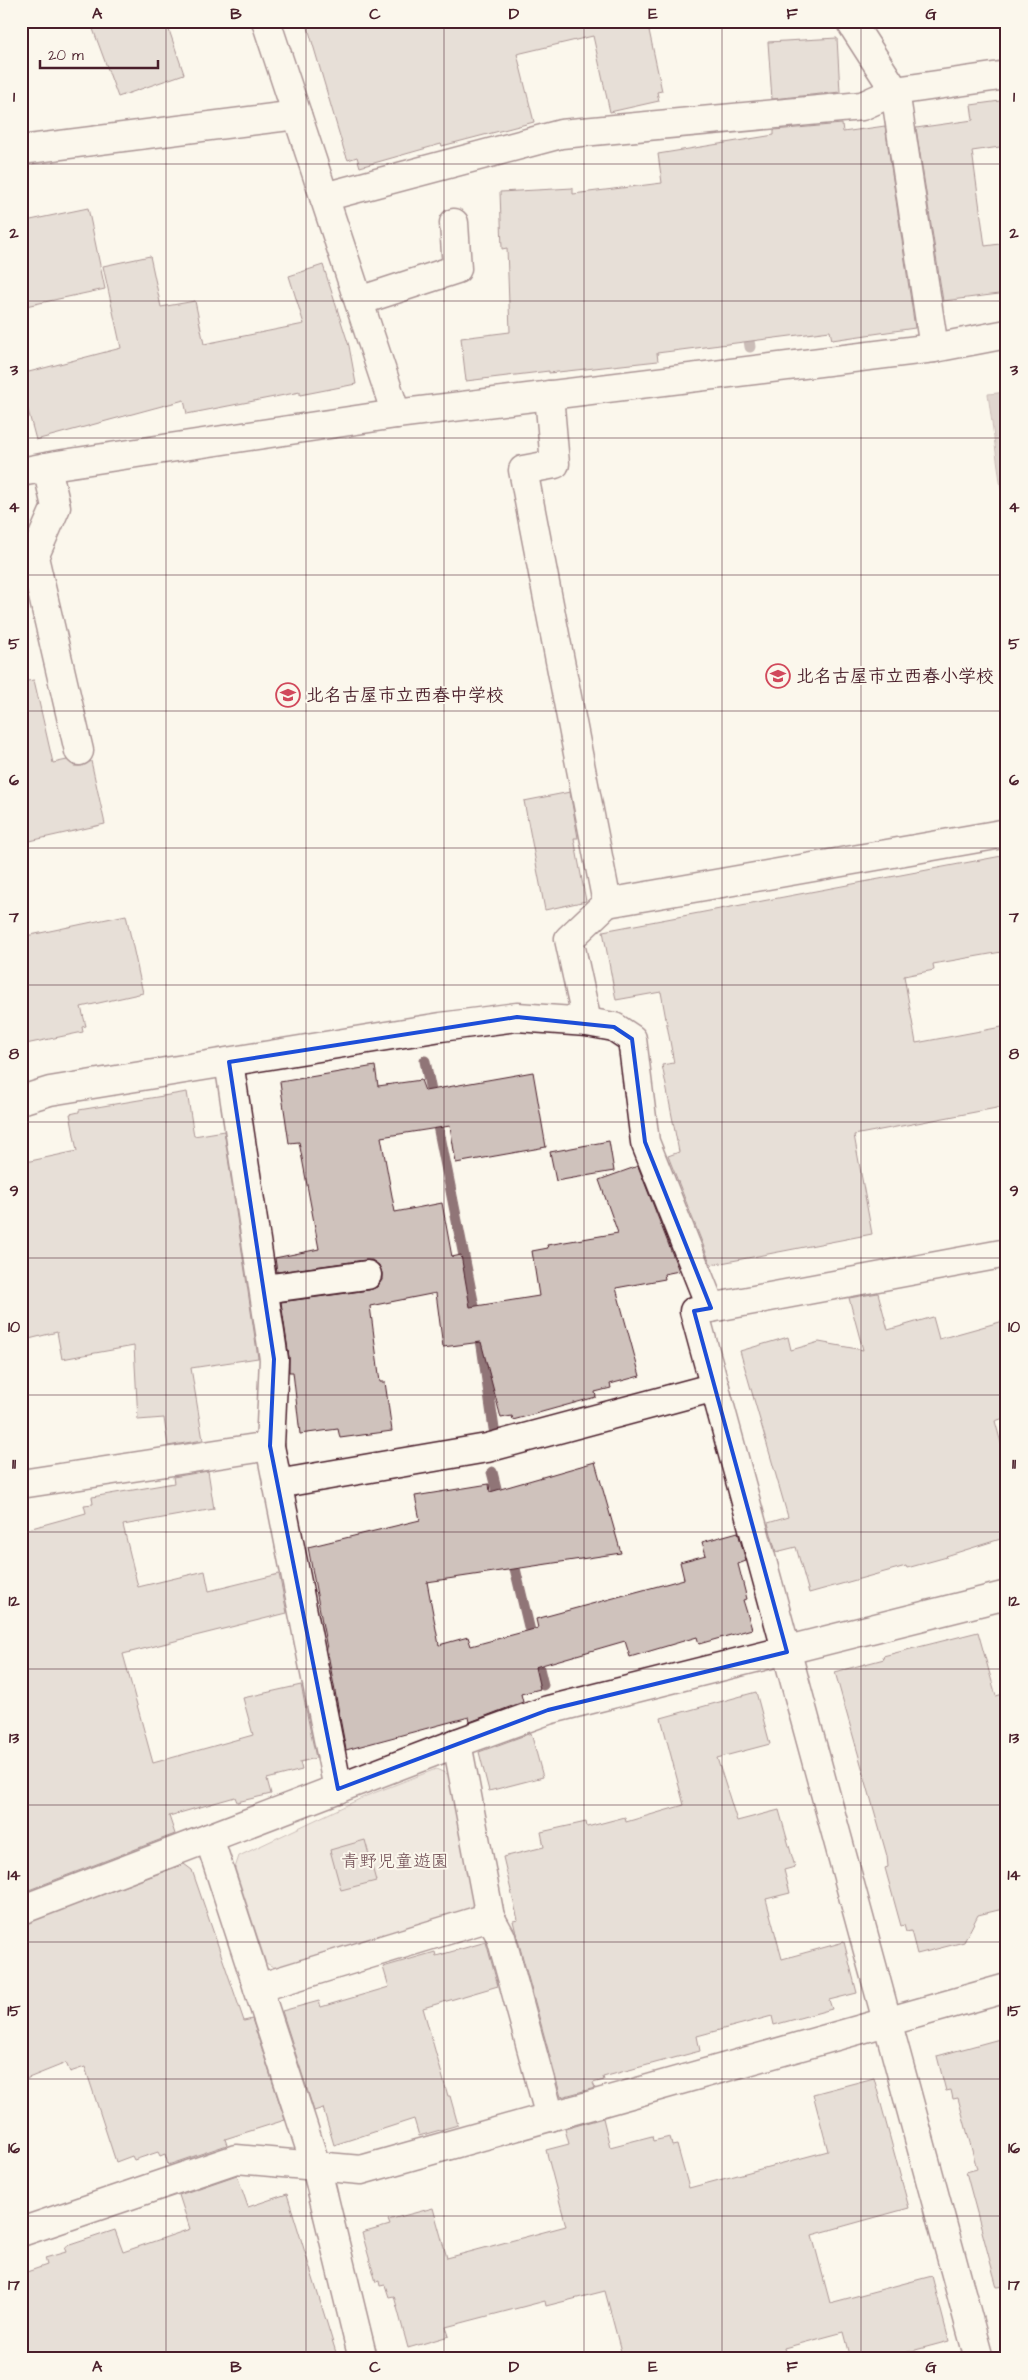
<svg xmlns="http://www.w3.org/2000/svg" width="1028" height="2380" font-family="'Architects Daughter','Klee One',sans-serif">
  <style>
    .green { fill: #e2d7d0; stroke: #967b7e }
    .water { fill: #bfadaa; stroke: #907477 }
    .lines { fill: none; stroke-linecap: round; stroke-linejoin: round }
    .stream { stroke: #907477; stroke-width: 11 }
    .building { fill: #cfc2bc; stroke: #4a1f2b }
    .minor-casing { stroke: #4a1f2b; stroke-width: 31 }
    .minor { stroke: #fbf7ec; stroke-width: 28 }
    .marked { fill: none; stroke: #1d4ed8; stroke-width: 4; stroke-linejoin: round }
    .grid { fill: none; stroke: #4a1f2b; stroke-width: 1; stroke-opacity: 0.55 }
    .labels { text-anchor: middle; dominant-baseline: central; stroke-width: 4; stroke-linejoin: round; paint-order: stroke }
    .poi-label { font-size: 18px; font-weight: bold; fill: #4a1f2b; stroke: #fbf7ec; text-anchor: start }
    .park-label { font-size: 18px; fill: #704d54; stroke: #fbf7ec }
    .neatline { fill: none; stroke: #4a1f2b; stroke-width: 2 }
    .grid-label { font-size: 16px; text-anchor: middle; font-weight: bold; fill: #4a1f2b }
  </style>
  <rect width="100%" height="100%" fill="#fbf7ec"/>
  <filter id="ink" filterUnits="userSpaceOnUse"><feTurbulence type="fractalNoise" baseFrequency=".02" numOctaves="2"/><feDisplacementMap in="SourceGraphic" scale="10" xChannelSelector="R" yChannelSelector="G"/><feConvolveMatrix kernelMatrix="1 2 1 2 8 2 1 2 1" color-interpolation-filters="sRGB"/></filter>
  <g filter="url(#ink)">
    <polygon class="green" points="436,1769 452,1776 475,1899 467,1914 279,1970 266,1963 235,1868 239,1856 366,1796"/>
    <polygon class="water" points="1007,392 1007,532 988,394"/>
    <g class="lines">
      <g class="stream">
        <polyline points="747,327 750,347"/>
        <polyline points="425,1061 482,1346 494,1429"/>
        <polyline points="492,1472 500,1504"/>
        <polyline points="512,1556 543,1685"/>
      </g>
    </g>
    <g class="building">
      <polygon points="119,21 166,21 184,74 118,97 93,29"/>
      <polygon points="306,21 647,21 662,91 657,92 659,101 610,112 593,36 517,54 534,122 442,146 441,144 360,167 357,157 348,160 344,150"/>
      <polygon points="837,38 840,92 772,99 768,42"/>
      <polygon points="1007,100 1007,146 972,151 985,246 1007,243 1007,293 943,301 916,128 973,120 971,105"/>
      <polygon points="842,124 843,132 885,126 915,328 832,340 830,331 657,353 658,361 549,373 549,371 466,381 461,338 510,332 507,248 502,249 500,192 573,188 573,194 662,183 658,154 774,135 774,130"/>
      <polygon points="88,208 105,289 21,307 21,222"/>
      <polygon points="150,256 161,307 195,301 204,344 304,324 289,276 323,265 349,346 356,384 300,395 300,392 187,414 184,400 36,440 21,384 21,374 121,348 103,266"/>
      <polygon points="34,680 53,763 67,760 74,766 82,766 91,761 105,824 21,843 21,682"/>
      <polygon points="570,792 578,838 574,838 586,901 545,910 524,801"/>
      <polygon points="1007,855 1007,951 933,964 934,970 904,976 916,1043 1007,1026 1007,1106 854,1135 872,1234 711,1265 668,1156 679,1152 662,1065 674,1063 661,992 616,1000 603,931"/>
      <polygon points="126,915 143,993 81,1007 86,1026 82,1027 83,1032 21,1045 21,937"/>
      <polygon points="375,1066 378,1086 421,1080 425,1091 533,1072 546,1147 456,1163 450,1126 381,1137 395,1212 442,1203 452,1257 461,1255 470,1307 539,1296 532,1251 548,1248 547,1245 618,1233 599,1180 638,1166 679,1271 664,1274 665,1279 616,1288 640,1376 610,1384 611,1388 595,1392 596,1397 513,1420 512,1416 501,1418 481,1342 443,1347 436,1293 370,1306 380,1382 385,1382 392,1431 340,1438 338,1429 300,1434 293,1372 289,1372 289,1357 281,1302 369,1290 377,1287 382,1280 382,1273 379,1265 372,1260 365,1260 277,1272 275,1258 319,1249 299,1142 289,1143 280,1082"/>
      <polygon points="187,1092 194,1136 224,1131 258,1358 191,1368 203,1440 168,1446 164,1418 138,1420 134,1346 62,1359 57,1332 21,1341 21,1163 77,1151 70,1114 79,1112 79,1110"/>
      <polygon points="609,1141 614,1171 556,1181 550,1152"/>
      <polygon points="878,1293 888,1330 933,1317 939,1339 1007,1320 1007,1417 995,1421 1007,1465 1007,1537 946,1556 947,1557 907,1568 906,1566 809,1593 796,1547 776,1552 768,1523 788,1517 740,1351 788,1337 791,1350 819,1342 863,1350 849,1298"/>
      <polygon points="595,1462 621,1553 427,1582 439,1645 468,1637 471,1646 538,1628 536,1619 684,1579 680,1562 706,1555 702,1542 738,1532 746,1561 738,1564 747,1599 743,1600 752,1629 699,1644 697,1637 630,1657 625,1641 535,1667 540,1689 521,1694 523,1702 470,1722 469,1717 346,1750 308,1547 420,1520 415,1496 489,1484 490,1492"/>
      <polygon points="208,1471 214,1509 123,1525 138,1587 205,1571 209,1591 279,1574 287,1613 123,1654 153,1763 253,1735 243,1698 301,1685 316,1758 300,1762 302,1770 267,1779 271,1794 237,1802 235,1797 169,1816 175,1834 21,1893 21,1531 86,1513 84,1505 93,1504 92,1497 174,1483 173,1477"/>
      <polygon points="978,1632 996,1696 1007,1693 1007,1908 978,1915 964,1942 917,1954 911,1931 906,1932 904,1925 901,1926 885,1868 888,1867 887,1856 835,1672 884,1659 883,1656"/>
      <polygon points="756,1692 770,1744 717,1758 737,1821 779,1810 795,1867 784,1870 790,1893 766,1899 782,1959 844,1942 857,1993 829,2000 832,2009 774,2025 772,2016 697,2036 700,2051 603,2077 604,2080 593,2083 595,2088 561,2097 516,1933 513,1921 518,1920 503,1857 544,1847 541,1832 586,1822 587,1827 625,1817 626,1822 684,1805 661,1718"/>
      <polygon points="531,1733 543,1777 489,1791 479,1752"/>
      <polygon points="365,1840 376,1881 341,1890 330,1850"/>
      <polygon points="184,1864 192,1870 244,2021 252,2019 285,2120 225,2139 227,2145 168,2165 165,2154 160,2156 158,2152 134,2160 132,2156 116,2162 85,2067 70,2072 66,2063 21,2081 21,1925"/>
      <polygon points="486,1942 498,1986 423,2008 448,2096 450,2096 458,2125 419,2136 414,2119 334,2145 323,2108 314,2111 282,2011 319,2001 321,2007 389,1987 383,1967 435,1952 436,1956"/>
      <polygon points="1007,2037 1007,2286 997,2287 966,2172 977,2169 958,2098 953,2099 951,2090 946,2091 937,2056"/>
      <polygon points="874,2078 909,2208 812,2235 830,2303 932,2276 949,2341 882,2359 851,2359 844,2332 784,2348 787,2359 623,2359 605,2291 546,2306 545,2301 446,2327 449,2336 408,2348 394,2296 389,2297 385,2285 380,2286 379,2281 376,2282 362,2233 390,2225 388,2220 433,2208 447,2258 566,2226 546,2150 569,2144 565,2129 603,2118 610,2147 652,2136 653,2141 670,2137 672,2146 677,2145 689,2188 828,2151 813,2094"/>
      <polygon points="237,2175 248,2207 287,2194 338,2359 21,2359 21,2274 47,2265 45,2258 66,2252 64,2247 115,2230 123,2252 190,2229 179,2195"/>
    </g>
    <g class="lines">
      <g class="minor-casing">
        <g id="minor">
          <polyline points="266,21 396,414"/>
          <polyline points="850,21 895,91 934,348"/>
          <polyline points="21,150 297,115"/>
          <polyline points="324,197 561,134 862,106 895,91 1007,75"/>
          <polyline points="359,301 457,269 454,223"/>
          <polyline points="549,395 555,464 523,470 607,903 569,939 587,1022"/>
          <polyline points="47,467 56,507 34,557 79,751"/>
          <polyline points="21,472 57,465 396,414 934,348 1007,334"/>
          <polyline points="607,903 1007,833"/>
          <polyline points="229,1062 274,1359 270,1446 338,1789"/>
          <polyline points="21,1100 50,1091 441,1027 517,1017 587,1022 614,1027 632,1039 645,1142 711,1308"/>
          <polyline points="264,1289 367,1275"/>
          <polyline points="21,1484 270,1446"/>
          <polyline points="277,1484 487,1448 715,1387"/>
          <polyline points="209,1838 316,2166 363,2359"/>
          <polyline points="21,1910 457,1743 548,1710 1007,1595"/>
          <polyline points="490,1917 501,1937 550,2117"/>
          <polyline points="258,1988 490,1917 457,1743"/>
          <polyline points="21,2232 236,2159 361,2170 1007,1988"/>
          <polyline points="979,2359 694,1311 1007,1253"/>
        </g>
      </g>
      <use href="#minor" class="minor"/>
    </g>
  </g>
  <path d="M0 0H1028V2380H0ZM 517,1017 L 614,1027 L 632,1039 L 645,1142 L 711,1308 L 694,1311 L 787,1652 L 548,1710 L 338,1789 L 270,1446 L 274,1359 L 229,1062 Z" fill="#fbf7ec" fill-opacity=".55" fill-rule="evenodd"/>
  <path class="marked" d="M 517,1017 L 614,1027 L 632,1039 L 645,1142 L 711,1308 L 694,1311 L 787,1652 L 548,1710 L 338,1789 L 270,1446 L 274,1359 L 229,1062 Z"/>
  <path class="grid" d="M 166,21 L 166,2359M 306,21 L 306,2359M 444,21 L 444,2359M 584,21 L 584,2359M 722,21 L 722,2359M 861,21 L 861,2359M 21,164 L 1007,164M 21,301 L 1007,301M 21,438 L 1007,438M 21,575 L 1007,575M 21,711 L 1007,711M 21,848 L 1007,848M 21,985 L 1007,985M 21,1122 L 1007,1122M 21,1258 L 1007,1258M 21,1395 L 1007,1395M 21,1532 L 1007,1532M 21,1669 L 1007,1669M 21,1805 L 1007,1805M 21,1942 L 1007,1942M 21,2079 L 1007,2079M 21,2216 L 1007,2216"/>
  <defs>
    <g id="school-ring" transform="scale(1.25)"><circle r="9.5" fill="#fbf7ec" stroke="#d1495b" stroke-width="1.5"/><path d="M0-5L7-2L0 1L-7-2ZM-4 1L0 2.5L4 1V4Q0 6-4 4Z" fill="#d1495b"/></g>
  </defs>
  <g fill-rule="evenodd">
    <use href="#school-ring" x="778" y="676"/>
    <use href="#school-ring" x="288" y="695"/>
  </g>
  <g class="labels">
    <g class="poi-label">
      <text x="796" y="676">北名古屋市立西春小学校</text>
      <text x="306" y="695">北名古屋市立西春中学校</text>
    </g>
    <g class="park-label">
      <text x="395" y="1861">青野児童遊園</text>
    </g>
  </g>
  <rect width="1028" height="2380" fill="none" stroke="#fbf7ec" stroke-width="55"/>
  <path d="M40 60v8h118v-8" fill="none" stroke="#4a1f2b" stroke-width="2.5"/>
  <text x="48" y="60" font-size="15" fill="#4a1f2b" stroke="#fbf7ec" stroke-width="4" paint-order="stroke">20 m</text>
  <rect x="28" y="28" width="972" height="2324" class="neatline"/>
  <g class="grid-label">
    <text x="97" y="19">A</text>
    <text x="236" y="19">B</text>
    <text x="375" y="19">C</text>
    <text x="514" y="19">D</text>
    <text x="653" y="19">E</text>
    <text x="792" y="19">F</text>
    <text x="931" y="19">G</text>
    <text x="14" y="102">1</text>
    <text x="1014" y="102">1</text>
    <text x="14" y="238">2</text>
    <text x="1014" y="238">2</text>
    <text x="14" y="375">3</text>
    <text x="1014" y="375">3</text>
    <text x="14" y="512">4</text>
    <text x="1014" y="512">4</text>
    <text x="14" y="649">5</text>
    <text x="1014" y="649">5</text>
    <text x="14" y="785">6</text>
    <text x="1014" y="785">6</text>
    <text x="14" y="922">7</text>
    <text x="1014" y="922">7</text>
    <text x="14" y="1059">8</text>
    <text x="1014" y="1059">8</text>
    <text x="14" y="1196">9</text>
    <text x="1014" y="1196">9</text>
    <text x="14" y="1332">10</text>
    <text x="1014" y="1332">10</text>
    <text x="14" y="1469">11</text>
    <text x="1014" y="1469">11</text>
    <text x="14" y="1606">12</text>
    <text x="1014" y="1606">12</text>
    <text x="14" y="1743">13</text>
    <text x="1014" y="1743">13</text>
    <text x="14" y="1880">14</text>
    <text x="1014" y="1880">14</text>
    <text x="14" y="2016">15</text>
    <text x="1014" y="2016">15</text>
    <text x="14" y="2153">16</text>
    <text x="1014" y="2153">16</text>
    <text x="14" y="2290">17</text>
    <text x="1014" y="2290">17</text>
    <text x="97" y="2372">A</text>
    <text x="236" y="2372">B</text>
    <text x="375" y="2372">C</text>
    <text x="514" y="2372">D</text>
    <text x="653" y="2372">E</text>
    <text x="792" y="2372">F</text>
    <text x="931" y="2372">G</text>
  </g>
</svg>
